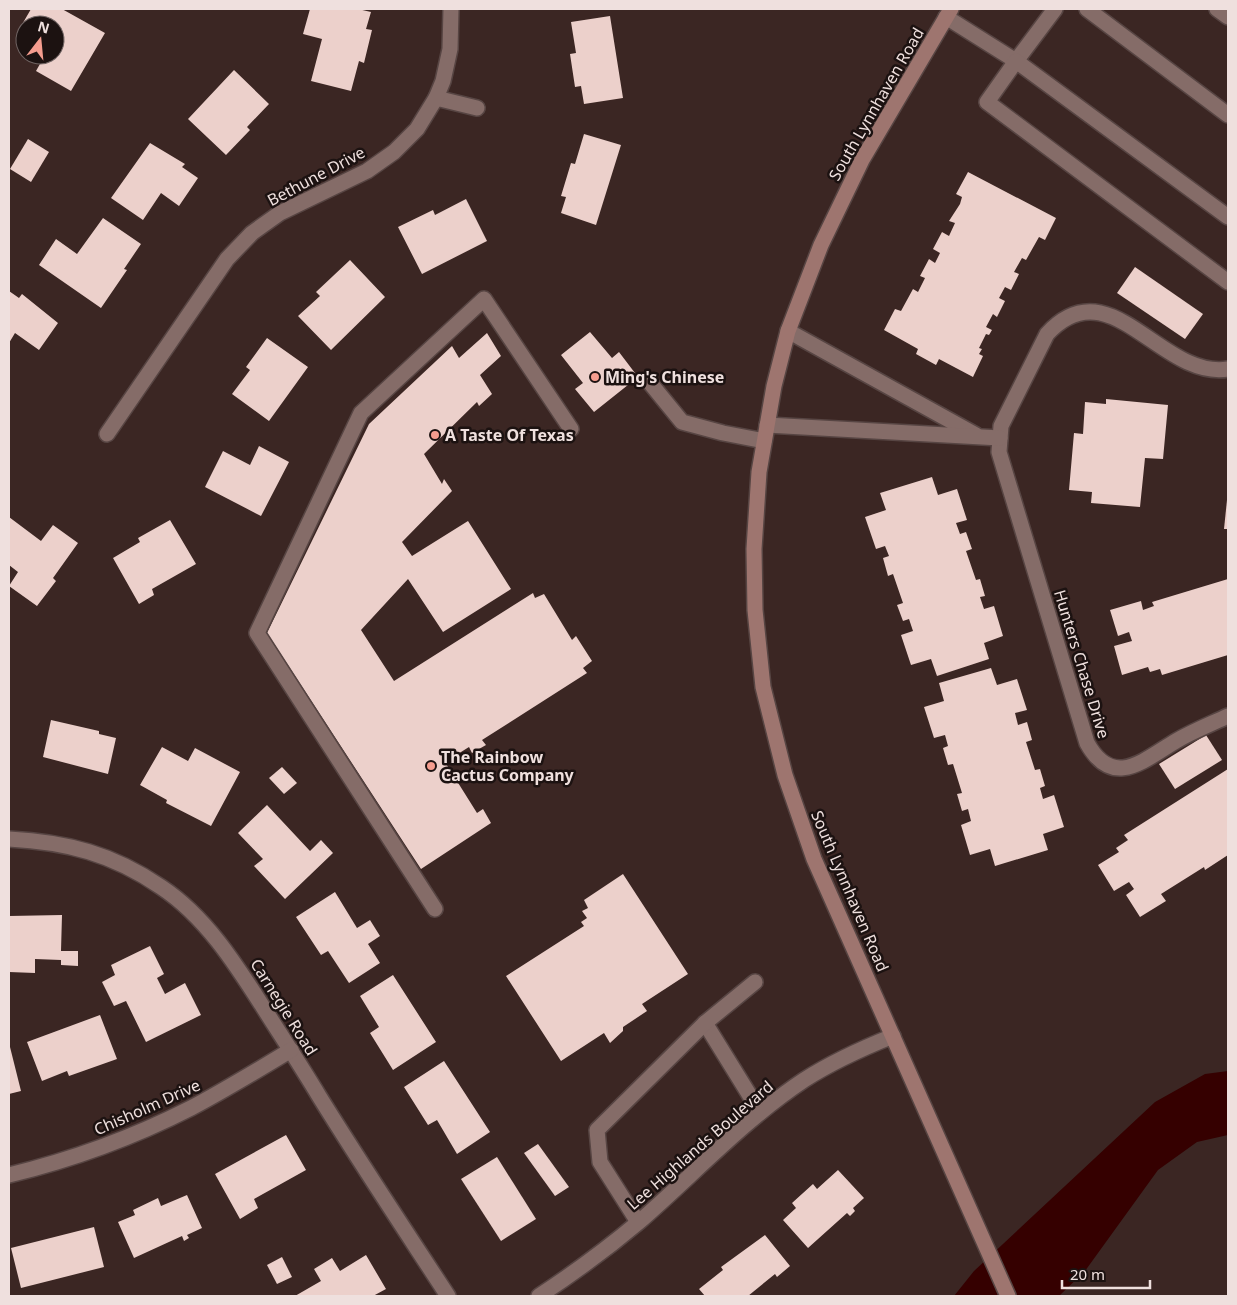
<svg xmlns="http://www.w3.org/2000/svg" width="1237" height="1305" font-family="'Noto Sans',sans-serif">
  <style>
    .water { fill: #350000 }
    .building { fill: #ecd0cb }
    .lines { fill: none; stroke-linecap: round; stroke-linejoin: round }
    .lane-casing { stroke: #574543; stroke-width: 18 }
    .street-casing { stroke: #574543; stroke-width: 18 }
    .secondary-casing { stroke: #574543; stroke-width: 18 }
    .lane { stroke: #856c68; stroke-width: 15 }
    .street { stroke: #856c68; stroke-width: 15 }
    .secondary { stroke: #9e756f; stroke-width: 15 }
    .poi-dot { fill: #f59d8f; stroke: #1c1211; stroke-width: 2 }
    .labels { text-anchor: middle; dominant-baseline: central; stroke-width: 5; stroke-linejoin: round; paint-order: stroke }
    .street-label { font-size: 16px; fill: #efe0de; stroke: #1c1211 }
    .poi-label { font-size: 16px; font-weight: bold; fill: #efe0de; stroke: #1c1211; text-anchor: start }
  </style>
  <rect width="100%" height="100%" fill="#3b2623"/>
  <polygon class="water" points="1228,1071 1228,1135 1197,1142 1158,1170 1085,1271 1059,1296 954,1296 974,1271 1155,1102 1205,1074"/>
  <g class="building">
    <polygon points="31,9 62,9 105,33 71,91 36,71 45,55 55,55 55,25 25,25 25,30 20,28"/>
    <polygon points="310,9 358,9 371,12 366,29 372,30 364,63 359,61 351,91 311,81 322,39 303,34"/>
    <polygon points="610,16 623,98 584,104 581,86 575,87 570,54 576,53 571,22"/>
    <polygon points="234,70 269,104 247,127 250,130 226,155 188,119"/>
    <polygon points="584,134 621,145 596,225 561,213 566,197 561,196 571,163 575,164"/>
    <polygon points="28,139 49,152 31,182 10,169"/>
    <polygon points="150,143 185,164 182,167 198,178 179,206 161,193 143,220 111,198"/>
    <polygon points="968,172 1056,218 1045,240 1039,237 1026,260 1022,258 1014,272 1019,274 1011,290 1005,287 999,298 1005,301 997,317 993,314 986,327 992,330 989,335 986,334 979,348 982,349 979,354 983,356 973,377 939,359 936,365 916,354 918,349 884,330 895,309 901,311 913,289 918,292 925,278 920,276 929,259 935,263 940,253 933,249 942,232 949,236 955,223 949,221 960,204 962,197 956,194"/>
    <polygon points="466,199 487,241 422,274 398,227 433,210 435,215"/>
    <polygon points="103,218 141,244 124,269 127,270 101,308 39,265 56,239 77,254"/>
    <polygon points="350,260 385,297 331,350 298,316 320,296 316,292"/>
    <polygon points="1135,267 1203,314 1185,339 1117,293"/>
    <polygon points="9,291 19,298 22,294 58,323 39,350 15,333 9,343"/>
    <polygon points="590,332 612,358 619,352 638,377 594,412 575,389 583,383 561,355"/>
    <polygon points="487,333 501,356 480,375 492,394 479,406 477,402 424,454 442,484 444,479 452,491 402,542 412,556 468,521 511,589 443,632 408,579 361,630 394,681 533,593 535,598 544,594 572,640 576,636 592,661 583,668 587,673 482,740 486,745 472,753 469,747 445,762 477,813 483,809 491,823 421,869 267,633 369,424 452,346 459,358"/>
    <polygon points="267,338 308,367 269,421 232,394 250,370 246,367"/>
    <polygon points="1106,399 1168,405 1163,459 1145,458 1140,507 1091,503 1092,492 1069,490 1074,433 1083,434 1085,402 1106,404"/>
    <polygon points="259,446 289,462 261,516 205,487 223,451 250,465"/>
    <polygon points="932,477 938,495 957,489 967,520 956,523 960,534 966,532 972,549 966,551 976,580 980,579 985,596 980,597 984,609 994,606 1003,636 984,643 989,659 937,676 931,659 911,665 901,635 913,631 909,619 903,621 897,605 903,603 893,574 888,576 883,558 889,556 885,546 876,549 865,517 886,510 880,493"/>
    <polygon points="1227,500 1228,500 1228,529 1224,529"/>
    <polygon points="9,517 41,541 53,525 78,543 53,578 56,581 37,606 9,586 18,572 9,565"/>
    <polygon points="170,520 196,564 152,589 154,595 139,604 113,558 140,542 138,538"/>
    <polygon points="1228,579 1228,655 1162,675 1160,669 1150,672 1148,667 1122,675 1114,646 1132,641 1129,632 1118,636 1110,610 1141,601 1143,610 1154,606 1152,602"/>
    <polygon points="991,668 997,685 1017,679 1027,710 1015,713 1018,725 1027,722 1032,740 1026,742 1035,770 1040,769 1045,786 1040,788 1043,799 1054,795 1064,827 1043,834 1048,850 995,866 990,849 970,855 961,825 971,821 968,809 962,811 957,794 962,793 953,764 948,765 943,748 948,746 945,735 934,738 924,707 944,701 939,683"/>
    <polygon points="51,720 99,731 99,734 116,738 108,774 43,757"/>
    <polygon points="1206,735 1222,760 1175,789 1159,764"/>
    <polygon points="162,747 188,761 195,748 240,772 211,826 166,803 167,800 140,785"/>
    <polygon points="282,767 297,783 284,794 269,778"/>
    <polygon points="1228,769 1228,855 1205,870 1204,867 1161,894 1166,901 1140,917 1126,895 1134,889 1129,882 1114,891 1098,865 1119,852 1116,848 1128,840 1124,835"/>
    <polygon points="267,805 310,851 321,840 333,853 285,899 254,866 263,859 238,833"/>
    <polygon points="623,874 688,974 642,1004 647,1011 623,1027 623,1031 610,1043 604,1033 561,1061 506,976 584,926 581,922 587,918 582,911 588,908 584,900"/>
    <polygon points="335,892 357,928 370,920 380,936 368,944 380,963 349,983 328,951 321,955 296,917"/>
    <polygon points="62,915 61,951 78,951 78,966 61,965 61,960 35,959 35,973 9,972 9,916"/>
    <polygon points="150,946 164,974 157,978 165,994 185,983 201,1015 146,1042 126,1001 114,1006 102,982 115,975 111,965"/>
    <polygon points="393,975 436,1042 393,1070 370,1033 379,1027 360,996"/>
    <polygon points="100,1015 117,1059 69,1076 67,1071 42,1081 27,1042"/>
    <polygon points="9,1043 21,1091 9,1094"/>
    <polygon points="444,1061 490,1132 457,1154 437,1120 428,1125 404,1087"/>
    <polygon points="286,1135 306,1170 254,1199 258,1208 240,1219 215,1174"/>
    <polygon points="538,1144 569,1187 555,1196 524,1153"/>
    <polygon points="497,1157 536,1219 501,1241 461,1179"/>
    <polygon points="838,1170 864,1198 853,1208 855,1211 850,1216 847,1213 808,1248 783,1220 796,1208 792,1203 813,1184 817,1189"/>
    <polygon points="187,1195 202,1228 187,1235 189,1238 184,1241 182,1236 134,1258 118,1222 135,1215 133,1210 158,1198 161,1206"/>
    <polygon points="94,1227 104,1267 21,1288 11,1248"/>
    <polygon points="765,1235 790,1266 777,1277 775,1274 748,1296 705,1296 699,1289 723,1270 721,1267"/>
    <polygon points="366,1255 386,1289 373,1296 295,1296 321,1281 314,1269 332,1258 340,1271"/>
    <polygon points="282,1257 292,1277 277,1284 267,1265"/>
  </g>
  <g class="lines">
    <g class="lane-casing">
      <g id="lane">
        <polyline points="1087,9 1228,115"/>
        <polyline points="1217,9 1228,17"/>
        <polyline points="946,17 1016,61 1055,9"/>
        <polyline points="1228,217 1016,61 987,102 1228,282"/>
        <polyline points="651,384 682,422 723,433 764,441"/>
        <polyline points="435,909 257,633 361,413 484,299 571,429"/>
        <polyline points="705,1023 760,1112"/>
        <polyline points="638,1222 600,1162 597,1130 705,1023 755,982"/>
      </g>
    </g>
    <g class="street-casing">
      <g id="street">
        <polyline points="436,98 477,108"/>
        <polyline points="788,331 976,435"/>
        <path d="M 1228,369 C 1161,380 1110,265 1047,334 L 1001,426 L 999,452 L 1087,743 C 1113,790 1144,760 1176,741 C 1193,731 1211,724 1228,716"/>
        <polyline points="767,425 1000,438"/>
        <polyline points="107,434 227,259 252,233 280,213 367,171 394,152 417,129 436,98 443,81 450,49 451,9"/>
        <path d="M 9,839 C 67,842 113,854 161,887 C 205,916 235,963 263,1007 C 282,1037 301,1066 319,1096 C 361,1164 405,1230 448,1296"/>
        <path d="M 9,1175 C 71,1160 134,1137 191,1108 C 225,1090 258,1070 291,1050"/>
        <path d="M 539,1296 C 574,1273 608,1248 640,1221 C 694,1174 744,1120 804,1080 C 832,1062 863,1048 893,1036"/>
      </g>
    </g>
    <g class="secondary-casing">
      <polyline id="secondary" points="951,9 862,160 821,245 788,331 774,386 759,472 754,549 755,610 763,687 785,775 814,859 1008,1296"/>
    </g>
    <use href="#lane" class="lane"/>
    <use href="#street" class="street"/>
    <use href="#secondary" class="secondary"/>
  </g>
  <g class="poi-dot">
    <circle cx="595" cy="377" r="5"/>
    <circle cx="435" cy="435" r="5"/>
    <circle cx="431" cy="766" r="5"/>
  </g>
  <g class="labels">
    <g class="street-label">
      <text transform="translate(876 104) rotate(-60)">South Lynnhaven Road</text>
      <text transform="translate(316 176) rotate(-28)">Bethune Drive</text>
      <text transform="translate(1082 664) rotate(73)">Hunters Chase Drive</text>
      <text transform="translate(850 891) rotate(67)">South Lynnhaven Road</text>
      <text transform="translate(284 1007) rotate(58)">Carnegie Road</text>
      <text transform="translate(147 1107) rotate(-24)">Chisholm Drive</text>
      <text transform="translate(700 1145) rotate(-41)">Lee Highlands Boulevard</text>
    </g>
    <g class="poi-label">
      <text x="605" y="377">Ming's Chinese</text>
      <text x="445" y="435">A Taste Of Texas</text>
      <text x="441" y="757">The Rainbow<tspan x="441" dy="18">Cactus Company</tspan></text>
    </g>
  </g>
  <rect width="1237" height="1305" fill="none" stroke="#efe0de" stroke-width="20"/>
  <g transform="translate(40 40) rotate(16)"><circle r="24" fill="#1c1211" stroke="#706463"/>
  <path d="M0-4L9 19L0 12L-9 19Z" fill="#f59d8f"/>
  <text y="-8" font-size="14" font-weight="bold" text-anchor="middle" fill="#efe0de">N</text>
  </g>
  <path d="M1062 1280v8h88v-8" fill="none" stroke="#efe0de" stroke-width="2.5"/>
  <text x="1070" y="1280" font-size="15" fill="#efe0de" stroke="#1c1211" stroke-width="4" paint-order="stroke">20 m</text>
</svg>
